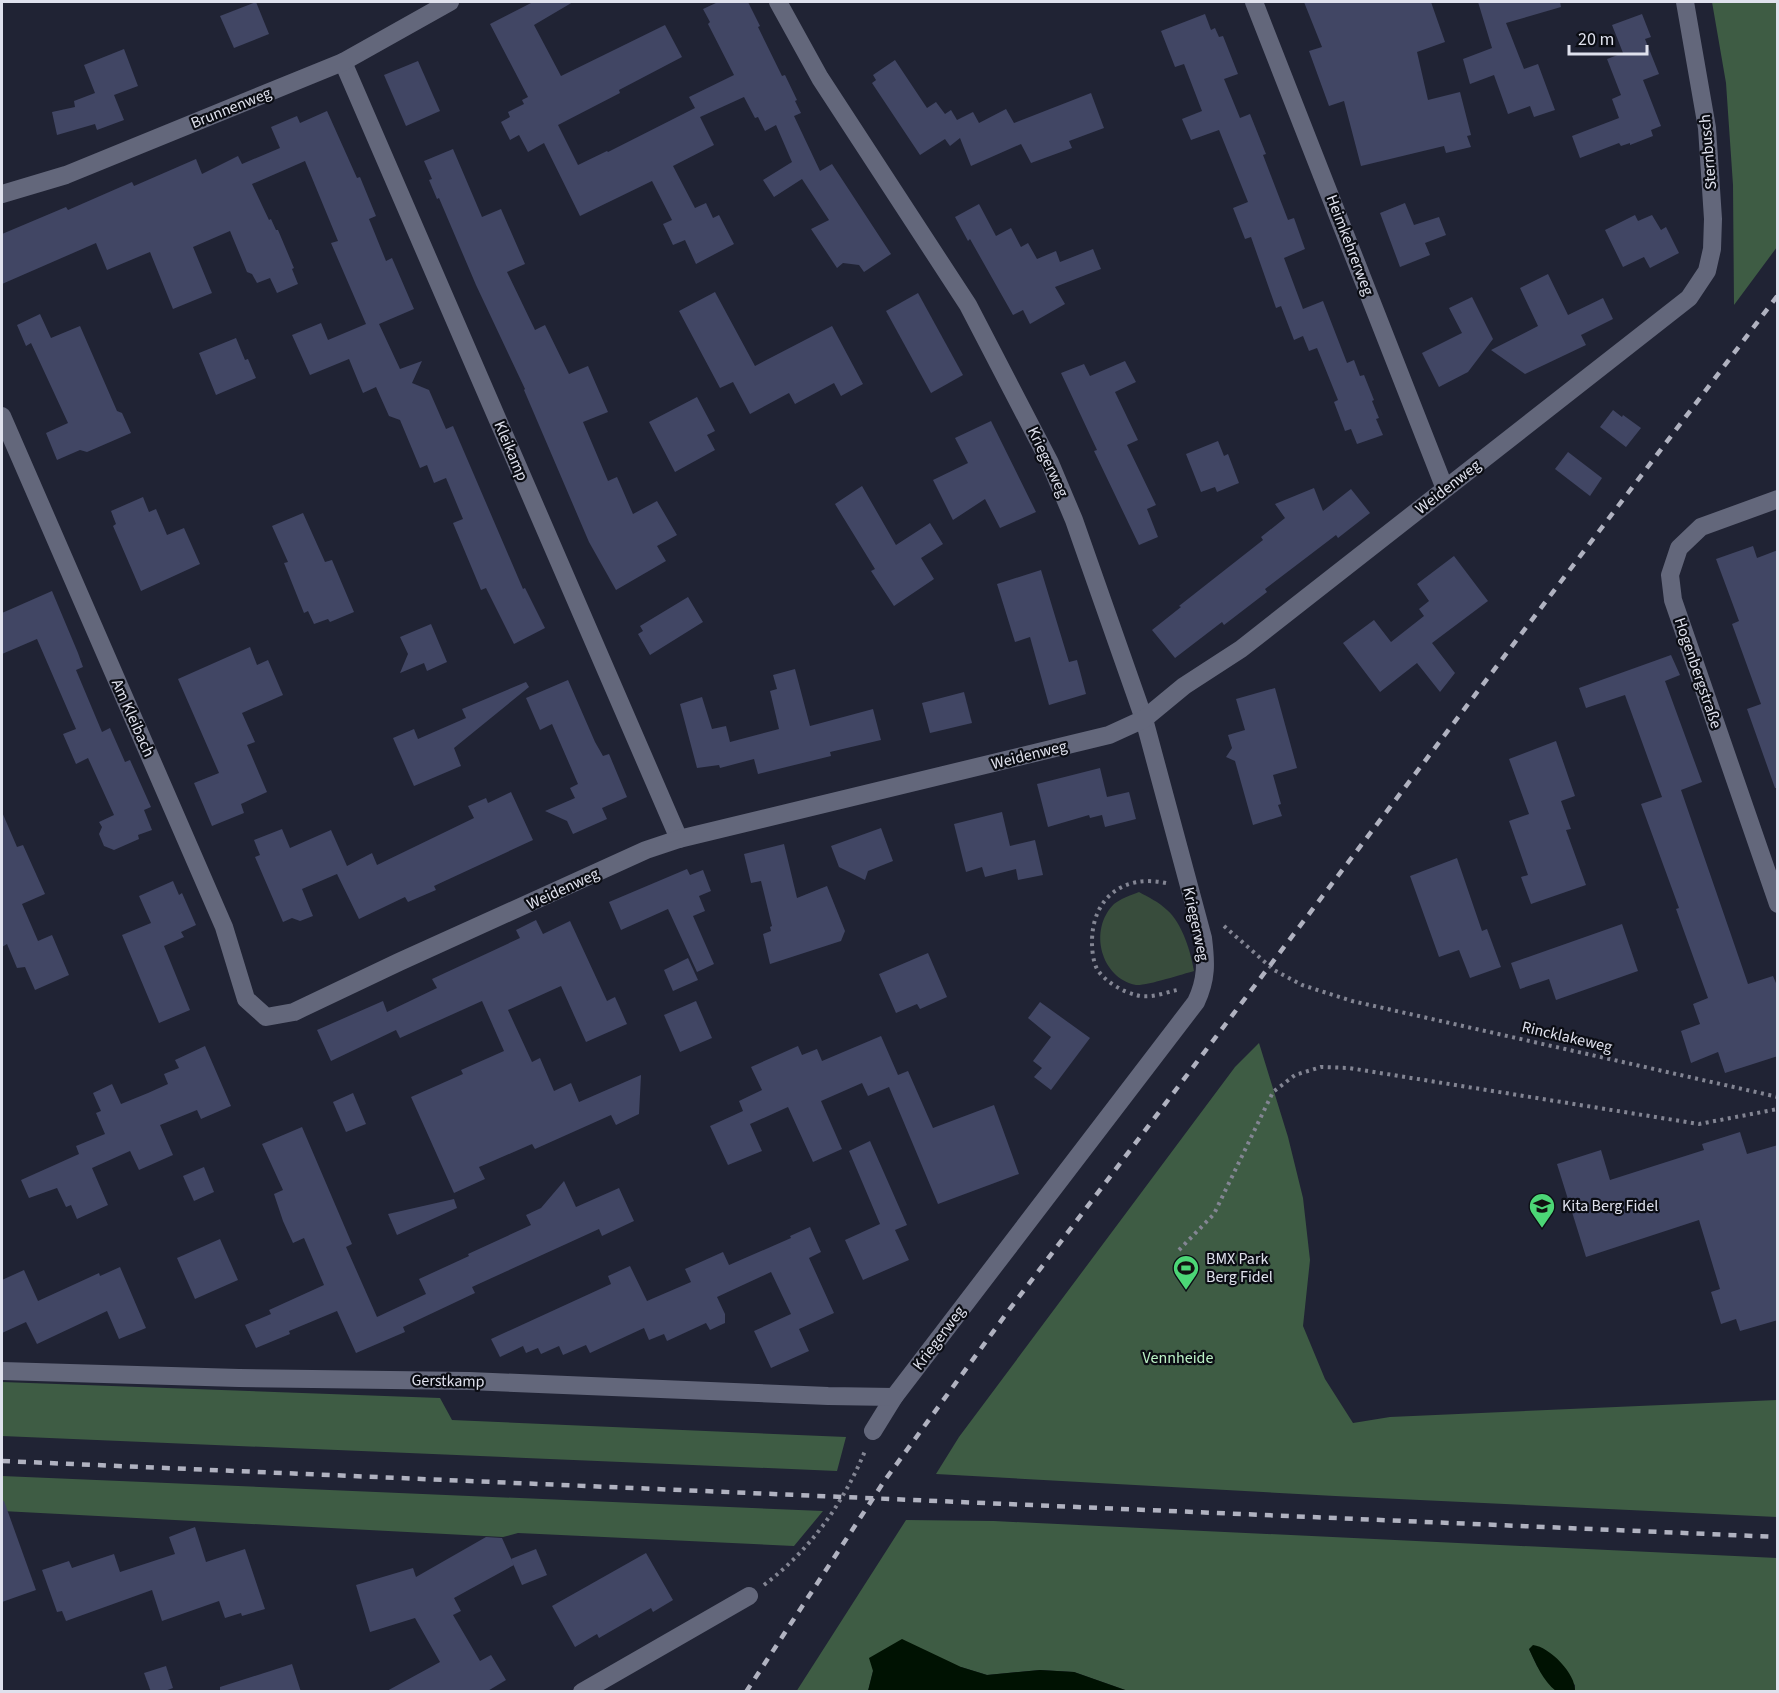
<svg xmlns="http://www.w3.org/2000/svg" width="1779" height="1693" font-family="'Source Sans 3',sans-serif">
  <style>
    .green { fill: #384c3c }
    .forest { fill: #3e5c44 }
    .water { fill: #001202 }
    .building { fill: #414664 }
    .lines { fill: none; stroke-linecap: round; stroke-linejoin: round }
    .path { stroke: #838593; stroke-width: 4; stroke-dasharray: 3 4.5; stroke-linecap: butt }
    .street { stroke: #63677b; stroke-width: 18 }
    .rail { stroke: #b0b2c0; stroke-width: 4.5; stroke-dasharray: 8 8; stroke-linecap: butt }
    .labels { text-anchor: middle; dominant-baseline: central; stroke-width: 4.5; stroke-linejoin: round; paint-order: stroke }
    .street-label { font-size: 16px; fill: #dfe1ed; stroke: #0b0d14 }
    .poi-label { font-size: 16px; fill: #dfe1ed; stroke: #0b0d14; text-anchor: start }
    .park-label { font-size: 16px; fill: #bcf2c6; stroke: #0b0d14 }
  </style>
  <rect width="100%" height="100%" fill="#202334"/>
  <path class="green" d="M 1139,892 C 1148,897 1159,902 1167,910 C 1182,923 1191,952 1194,971 C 1183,974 1146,986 1136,985 C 1101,978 1088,930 1114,904 C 1120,899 1131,895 1139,892 Z"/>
  <g class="forest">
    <polygon points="1712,2 1777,2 1777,247 1734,305 1733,185 1726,83"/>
    <polygon points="1259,1043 1288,1137 1303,1198 1310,1260 1303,1326 1325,1379 1353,1423 1390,1417 1777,1400 1777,1517 1335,1496 936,1474 959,1437 1235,1067"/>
    <polygon points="2,1382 440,1398 452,1420 846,1437 837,1471 2,1436"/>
    <polygon points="2,1476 823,1511 794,1546 518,1533 503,1537 2,1511"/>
    <polygon points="906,1520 994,1521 1777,1558 1777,1691 1575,1691 1575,1685 1529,1649 1537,1666 1556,1691 1128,1691 1074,1672 1040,1670 987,1675 961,1667 873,1671 868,1691 796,1692"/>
  </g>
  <g class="water">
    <polygon points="902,1639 961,1667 987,1675 1040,1670 1074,1672 1128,1691 868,1691 873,1671 869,1658"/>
    <path d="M 1533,1645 C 1550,1647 1576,1674 1575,1691 L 1556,1691 C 1543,1681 1536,1664 1529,1649 Z"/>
  </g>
  <g class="building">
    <polygon points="256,2 269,34 234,48 220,16"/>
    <polygon points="533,2 573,2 534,25 561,76 665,25 682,57 619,90 620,93 558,125 578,165 607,151 608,152 695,108 689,97 734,75 708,24 710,22 703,9 718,2 748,2 760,26 758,27 782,76 785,75 797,100 795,101 801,113 794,116 820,171 832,164 891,254 864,272 859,265 843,263 837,268 811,229 829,220 802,179 774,197 763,180 792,162 776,125 765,131 758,117 755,118 744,97 700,117 714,145 673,166 695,208 706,203 713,218 719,215 734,244 696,264 685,240 673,245 663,224 672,220 652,181 580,216 544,143 528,152 519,135 510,140 501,122 510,117 508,112 524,104 522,100 528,97 490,24"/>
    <polygon points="1304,2 1431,2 1445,42 1417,52 1428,100 1460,92 1471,135 1467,136 1471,147 1446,153 1444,146 1361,166 1344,101 1329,106 1309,51 1322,47"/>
    <polygon points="1478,2 1560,2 1561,7 1506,23 1524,69 1538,64 1555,110 1534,117 1530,106 1508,114 1494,75 1470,84 1463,59 1492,48"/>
    <polygon points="1205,14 1211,30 1215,28 1219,37 1223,36 1238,74 1224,79 1240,118 1250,114 1266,154 1263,155 1288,220 1294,218 1305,249 1284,258 1303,309 1323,301 1347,363 1354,360 1360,376 1364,375 1374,400 1372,401 1379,418 1376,419 1383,435 1357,444 1351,429 1345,431 1334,402 1338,400 1317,348 1309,351 1303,336 1294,340 1281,306 1276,308 1251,237 1245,239 1233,208 1248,202 1219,130 1191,140 1182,119 1202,111 1184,64 1175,67 1161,31"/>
    <polygon points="1642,14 1651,37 1645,39 1659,74 1643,80 1661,126 1651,130 1653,136 1630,145 1630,143 1621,146 1619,143 1580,158 1572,136 1619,118 1612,99 1621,95 1607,59 1623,53 1612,25"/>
    <polygon points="124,49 138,86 114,95 124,120 97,130 95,124 57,135 52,112 75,107 74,101 95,93 84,65"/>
    <polygon points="895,60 927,108 936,102 945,114 951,110 957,120 973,112 979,123 1006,109 1014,123 1091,93 1104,128 1069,141 1072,148 1031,163 1021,144 971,166 960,138 950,146 945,139 920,155 872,83 876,80 873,75"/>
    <polygon points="418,61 440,111 406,126 384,75"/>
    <polygon points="327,111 357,178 360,177 376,216 369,219 386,261 392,258 414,309 379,324 400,369 422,361 412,383 429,390 446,429 453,426 523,589 525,588 545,628 514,644 486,588 481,590 453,523 463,519 446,478 434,483 427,465 420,468 400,420 389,416 376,387 363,393 349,359 310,375 292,335 321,323 328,340 366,324 331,243 338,241 305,161 252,184 269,220 271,219 276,230 278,230 294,268 292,269 298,284 277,293 270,278 257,283 252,274 247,272 230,231 193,247 212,293 173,309 150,252 107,270 96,243 2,284 2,234 66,207 68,210 132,182 134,186 196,159 202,174 238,156 242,164 280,148 271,127 297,116 300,123"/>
    <polygon points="453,149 482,217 501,209 525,264 507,272 535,330 545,325 569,374 588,366 608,412 583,422 608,481 617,477 633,514 657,501 677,535 657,546 666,561 616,590 589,542 524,390 525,389 476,285 439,198 437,199 429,180 432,179 424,161"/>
    <polygon points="1405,203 1414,225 1439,217 1446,235 1425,243 1430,255 1400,267 1380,213"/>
    <polygon points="979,204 996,236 1011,228 1021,247 1028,243 1037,259 1056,251 1060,262 1093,249 1101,269 1055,287 1065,304 1030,324 1023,310 1013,315 970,239 968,241 955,217"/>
    <polygon points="1635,215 1638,221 1652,215 1661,230 1666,227 1679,253 1650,268 1644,257 1623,267 1605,230"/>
    <polygon points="1548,274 1568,315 1603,298 1613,319 1581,335 1586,345 1525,374 1491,350 1538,326 1520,288"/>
    <polygon points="715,292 755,366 832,326 863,384 841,396 834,383 795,404 789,393 750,414 733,382 720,388 679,311"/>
    <polygon points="918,293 963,375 931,393 886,311"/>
    <polygon points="1472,297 1493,339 1468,372 1439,387 1422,353 1462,333 1449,308"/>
    <polygon points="40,314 51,338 80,326 117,411 122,413 131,433 87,452 80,450 57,460 46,433 68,423 31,343 26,346 17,325"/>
    <polygon points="236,338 245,360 248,359 256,378 216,395 199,353"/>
    <polygon points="1125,361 1136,382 1115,392 1138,440 1127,445 1156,505 1147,509 1158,537 1139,545 1094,451 1097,450 1061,373 1084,364 1090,376"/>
    <polygon points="697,397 715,431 707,435 715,450 675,472 649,422"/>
    <polygon points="1613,410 1622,417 1623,415 1641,428 1626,447 1600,427"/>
    <polygon points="991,421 1036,512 1000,528 985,499 953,520 933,480 968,463 955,438"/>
    <polygon points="1218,441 1224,456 1228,454 1239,483 1217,492 1215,487 1201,492 1186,454"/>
    <polygon points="1568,452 1602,478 1590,496 1555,469"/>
    <polygon points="862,486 896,545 930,523 943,544 921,558 934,579 894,606 871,571 875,569 835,504"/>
    <polygon points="1314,488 1323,511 1351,489 1370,513 1338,538 1336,535 1265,589 1267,592 1224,625 1222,622 1175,658 1152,630 1181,607 1179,606 1263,540 1261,537 1285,518 1275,504"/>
    <polygon points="143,497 149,512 156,509 167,535 184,528 200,564 141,591 113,526 116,524 111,511"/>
    <polygon points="303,513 325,562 332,560 354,612 330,622 328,619 314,624 308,611 304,613 284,563 288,562 272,526"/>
    <polygon points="1753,546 1757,558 1778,550 1778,788 1775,788 1747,709 1761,704 1732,624 1739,621 1716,559"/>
    <polygon points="1454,556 1488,601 1432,643 1455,673 1440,692 1417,663 1380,692 1343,643 1374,620 1391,642 1424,616 1419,609 1429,601 1417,584"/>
    <polygon points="1041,570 1069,662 1077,660 1086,694 1049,705 1030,637 1015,642 997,584"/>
    <polygon points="52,591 78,653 83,667 76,670 102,732 110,728 125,762 130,760 151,807 144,810 152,830 138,835 139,839 114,850 104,846 99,834 102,827 99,822 114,815 88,758 76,764 63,734 76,729 37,639 2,654 2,613"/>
    <polygon points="688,597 703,622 650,655 638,634 643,631 640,626"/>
    <polygon points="431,624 447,662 427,671 424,663 400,673 408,654 400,637"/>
    <polygon points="250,647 257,665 268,660 283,695 242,713 255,742 247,745 267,792 241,804 244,813 212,826 194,783 219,773 178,679"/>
    <polygon points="1671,655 1680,675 1665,681 1702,782 1681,790 1748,984 1773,976 1778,988 1778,1056 1725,1073 1718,1052 1691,1063 1681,1031 1700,1024 1693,1004 1708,998 1676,909 1679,908 1641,804 1662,797 1625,695 1586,708 1579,688"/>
    <polygon points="795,669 810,726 873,709 881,740 830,752 831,756 758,774 754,759 720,768 719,765 697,768 680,704 702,697 712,729 726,726 730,742 779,729 770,691 777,689 773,675"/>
    <polygon points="568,680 595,742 603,756 609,754 627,797 602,808 607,819 573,834 567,821 545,811 575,798 570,788 578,784 552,724 540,730 526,698"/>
    <polygon points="526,682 529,687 454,748 461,766 414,786 393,738 414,729 418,739 466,718 462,709"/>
    <polygon points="1275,688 1297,768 1273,775 1281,804 1278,805 1282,816 1253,825 1235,761 1226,757 1232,748 1228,735 1245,730 1236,699"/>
    <polygon points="964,692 972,723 930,733 922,703"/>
    <polygon points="1556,741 1575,796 1561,801 1571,829 1566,830 1586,885 1531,904 1521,877 1528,875 1509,821 1529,814 1509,759"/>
    <polygon points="1100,768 1107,797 1129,792 1136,819 1105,827 1102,815 1090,818 1089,815 1048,827 1037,784"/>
    <polygon points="511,792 533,840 434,886 436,890 408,902 405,897 359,919 337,874 302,889 313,916 300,921 292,918 283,922 255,857 260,855 254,840 282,829 290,848 331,830 347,866 372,853 377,865 474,818 468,806 486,798 488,803"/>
    <polygon points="2,812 17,847 23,845 45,894 22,904 38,941 52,935 69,975 35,990 25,967 17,968 7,944 2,947"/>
    <polygon points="1002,812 1010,846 1035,840 1043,875 1018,880 1016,869 985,877 982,867 966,872 954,824"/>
    <polygon points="881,828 893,861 868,871 865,880 839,867 831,846"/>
    <polygon points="784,844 797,898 827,886 845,931 841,941 770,964 763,934 771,931 770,927 772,926 761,881 751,883 744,854"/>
    <polygon points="1457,858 1482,931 1487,929 1501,967 1470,978 1459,950 1439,957 1410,876"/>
    <polygon points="687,869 690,875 703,870 711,891 699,896 705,911 693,916 714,964 697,972 668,909 621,930 609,902"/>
    <polygon points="173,881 179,895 182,893 196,925 181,932 184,937 164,946 190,1010 159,1023 122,935 151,923 139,896"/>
    <polygon points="536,920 543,934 570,921 607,1001 615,997 627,1024 586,1042 561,986 508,1010 532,1062 540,1058 554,1091 571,1083 579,1102 641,1075 639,1114 616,1125 611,1115 535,1149 532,1144 479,1167 485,1179 454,1193 411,1097 463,1074 461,1070 504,1051 482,1001 400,1038 396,1030 331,1061 317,1030 383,1001 387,1012 437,988 432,979 520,938 516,930"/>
    <polygon points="1622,924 1638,971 1556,1000 1549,979 1520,989 1511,963"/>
    <polygon points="928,953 947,997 920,1009 917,1004 896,1013 879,974"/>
    <polygon points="688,958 698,980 673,991 664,970"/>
    <polygon points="696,1001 712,1038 680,1052 664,1015"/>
    <polygon points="1040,1002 1090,1038 1051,1090 1034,1077 1042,1068 1033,1061 1051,1037 1028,1018"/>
    <polygon points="881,1036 898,1075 908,1071 933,1128 994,1105 1019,1174 938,1204 889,1087 868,1096 862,1083 821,1101 842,1149 813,1162 788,1107 750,1124 762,1151 728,1165 710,1126 743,1111 739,1101 762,1090 751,1067 798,1046 802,1055 817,1049 822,1061"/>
    <polygon points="205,1046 231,1106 201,1119 197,1110 160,1125 173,1155 139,1170 130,1151 92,1168 108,1205 77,1219 71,1205 66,1207 57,1188 29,1198 21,1180 79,1154 76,1146 105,1134 96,1113 101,1111 93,1093 112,1084 121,1104 148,1093 168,1084 164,1074 179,1068 175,1060"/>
    <polygon points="353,1093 366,1124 346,1132 333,1102"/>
    <polygon points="302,1127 352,1244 346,1247 377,1317 426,1294 419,1279 469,1256 468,1254 531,1225 526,1215 541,1208 564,1181 576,1207 619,1188 634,1221 602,1236 599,1229 472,1287 475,1293 403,1327 405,1332 356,1353 337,1311 289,1331 290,1334 256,1348 245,1325 271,1314 269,1310 324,1285 304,1238 293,1243 283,1221 274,1194 283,1190 262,1144"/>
    <polygon points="1740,1132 1747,1154 1778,1145 1778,1320 1740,1331 1736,1319 1721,1324 1711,1292 1720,1289 1699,1220 1586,1257 1557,1164 1601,1150 1610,1180 1704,1150 1702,1144"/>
    <polygon points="870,1141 907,1225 895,1230 909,1260 863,1280 845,1240 880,1224 849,1151"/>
    <polygon points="204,1167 214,1192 194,1201 183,1176"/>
    <polygon points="454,1199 457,1208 397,1235 388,1214"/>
    <polygon points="810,1227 821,1252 809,1258 834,1313 799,1329 809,1351 771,1368 754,1331 791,1314 771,1272 717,1297 725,1314 725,1323 710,1330 706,1323 667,1341 664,1334 649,1340 644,1328 590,1353 586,1345 563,1355 559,1346 541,1354 538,1348 526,1353 523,1346 500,1357 491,1339 611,1284 608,1276 630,1266 647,1301 691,1282 685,1269 723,1252 729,1265 791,1238 790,1236"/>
    <polygon points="220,1239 238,1280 195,1299 177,1258"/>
    <polygon points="120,1267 146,1328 119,1339 107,1311 37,1344 26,1322 2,1333 2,1280 24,1270 38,1301 99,1273 100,1276"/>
    <polygon points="2,1501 4,1501 36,1590 2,1602"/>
    <polygon points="195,1527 206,1562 245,1549 265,1609 242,1616 241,1613 225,1618 219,1601 162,1621 152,1590 66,1621 62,1611 57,1612 42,1570 69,1561 72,1568 114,1554 120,1572 175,1554 169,1537"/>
    <polygon points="486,1537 502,1538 514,1565 454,1598 461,1611 453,1615 480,1661 491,1655 506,1680 486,1692 385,1692 440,1662 415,1618 370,1632 356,1585 413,1568 416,1577"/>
    <polygon points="536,1549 547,1575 522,1585 511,1559"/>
    <polygon points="646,1553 673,1600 653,1612 651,1608 599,1638 597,1634 575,1647 552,1606"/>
    <polygon points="292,1664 301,1692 220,1692 220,1687"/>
    <polygon points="166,1666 173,1688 162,1692 151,1692 144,1673"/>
  </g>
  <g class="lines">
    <g class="path">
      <path d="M 1166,883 C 1123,874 1092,898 1092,942 C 1092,950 1093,961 1097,969 C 1104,981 1123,992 1136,995 C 1149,999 1164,993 1177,990"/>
      <polyline points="1224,926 1274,970 1302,985 1352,1001 1778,1097"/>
      <polyline points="1179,1250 1214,1214 1273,1092 1295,1075 1321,1067 1349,1068 1699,1124 1778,1109"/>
      <path d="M 764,1585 C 810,1550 843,1504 865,1451"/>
    </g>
    <g class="street">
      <path d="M 778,2 L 820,78 L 968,305 L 1050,463 L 1074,520 L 1144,719 L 1203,938 C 1206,962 1207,979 1196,1002 L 894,1397 L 873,1431"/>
      <polyline points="1254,2 1445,489"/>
      <polyline points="343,62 679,839"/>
      <polyline points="2,194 66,175 343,62 450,2"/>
      <polyline points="2,416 224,927 246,999 266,1017 294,1012 399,962 646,850 679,839 1109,735 1144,719 1184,686 1241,649 1689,298 1707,271 1712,249 1713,219 1707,128 1685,2"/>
      <polyline points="1778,499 1701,527 1679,548 1670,575 1673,600 1778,904"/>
      <polyline points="2,1371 239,1378 469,1381 828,1396 894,1397"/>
      <polyline points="582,1692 749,1596"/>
    </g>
    <g class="rail">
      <polyline points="2,1461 1778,1537"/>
      <polyline points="746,1692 885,1480 1009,1310 1778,295"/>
    </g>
  </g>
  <defs>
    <g id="school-pin" transform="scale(1.35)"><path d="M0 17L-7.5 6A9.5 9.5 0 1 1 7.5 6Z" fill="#4cd676" stroke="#0b0d14"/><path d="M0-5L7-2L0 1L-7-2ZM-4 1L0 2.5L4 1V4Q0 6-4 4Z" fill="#111"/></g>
    <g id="stadium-pin" transform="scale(1.35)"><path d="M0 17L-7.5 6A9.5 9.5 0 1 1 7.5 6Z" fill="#4cd676" stroke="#0b0d14"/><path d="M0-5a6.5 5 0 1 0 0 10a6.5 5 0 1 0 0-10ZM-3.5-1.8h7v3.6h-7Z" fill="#111"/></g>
  </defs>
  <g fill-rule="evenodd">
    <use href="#school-pin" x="1542" y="1206"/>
    <use href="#stadium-pin" x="1186" y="1268"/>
  </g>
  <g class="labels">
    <g class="street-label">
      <text transform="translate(231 108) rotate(-22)">Brunnenweg</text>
      <text transform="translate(1708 152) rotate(-95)">Sternbusch</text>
      <text transform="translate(1350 245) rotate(69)">Heimkehrerweg</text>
      <text transform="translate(511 451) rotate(67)">Kleikamp</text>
      <text transform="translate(1048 462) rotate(65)">Kriegerweg</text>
      <text transform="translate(1448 487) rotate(-38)">Weidenweg</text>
      <text transform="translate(1698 673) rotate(71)">Hogenbergstraße</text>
      <text transform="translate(133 718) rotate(66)">Am Kleibach</text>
      <text transform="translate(1029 755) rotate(-14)">Weidenweg</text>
      <text transform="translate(563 889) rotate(-25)">Weidenweg</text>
      <text transform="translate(1196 924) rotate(78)">Kriegerweg</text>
      <text transform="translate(1567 1037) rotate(13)">Rincklakeweg</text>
      <text transform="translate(939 1338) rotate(-53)">Kriegerweg</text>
      <text transform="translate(448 1381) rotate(1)">Gerstkamp</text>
    </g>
    <g class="poi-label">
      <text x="1562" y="1206">Kita Berg Fidel</text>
      <text x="1206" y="1259">BMX Park<tspan x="1206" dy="18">Berg Fidel</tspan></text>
    </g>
    <g class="park-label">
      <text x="1178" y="1358">Vennheide</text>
    </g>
  </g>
  <rect width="1779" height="1693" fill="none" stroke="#dfe1ed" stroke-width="6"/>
  <path d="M1569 45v9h78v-9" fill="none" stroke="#dfe1ed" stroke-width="3"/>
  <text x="1578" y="45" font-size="18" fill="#dfe1ed" stroke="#0b0d14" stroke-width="4.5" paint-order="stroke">20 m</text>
</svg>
